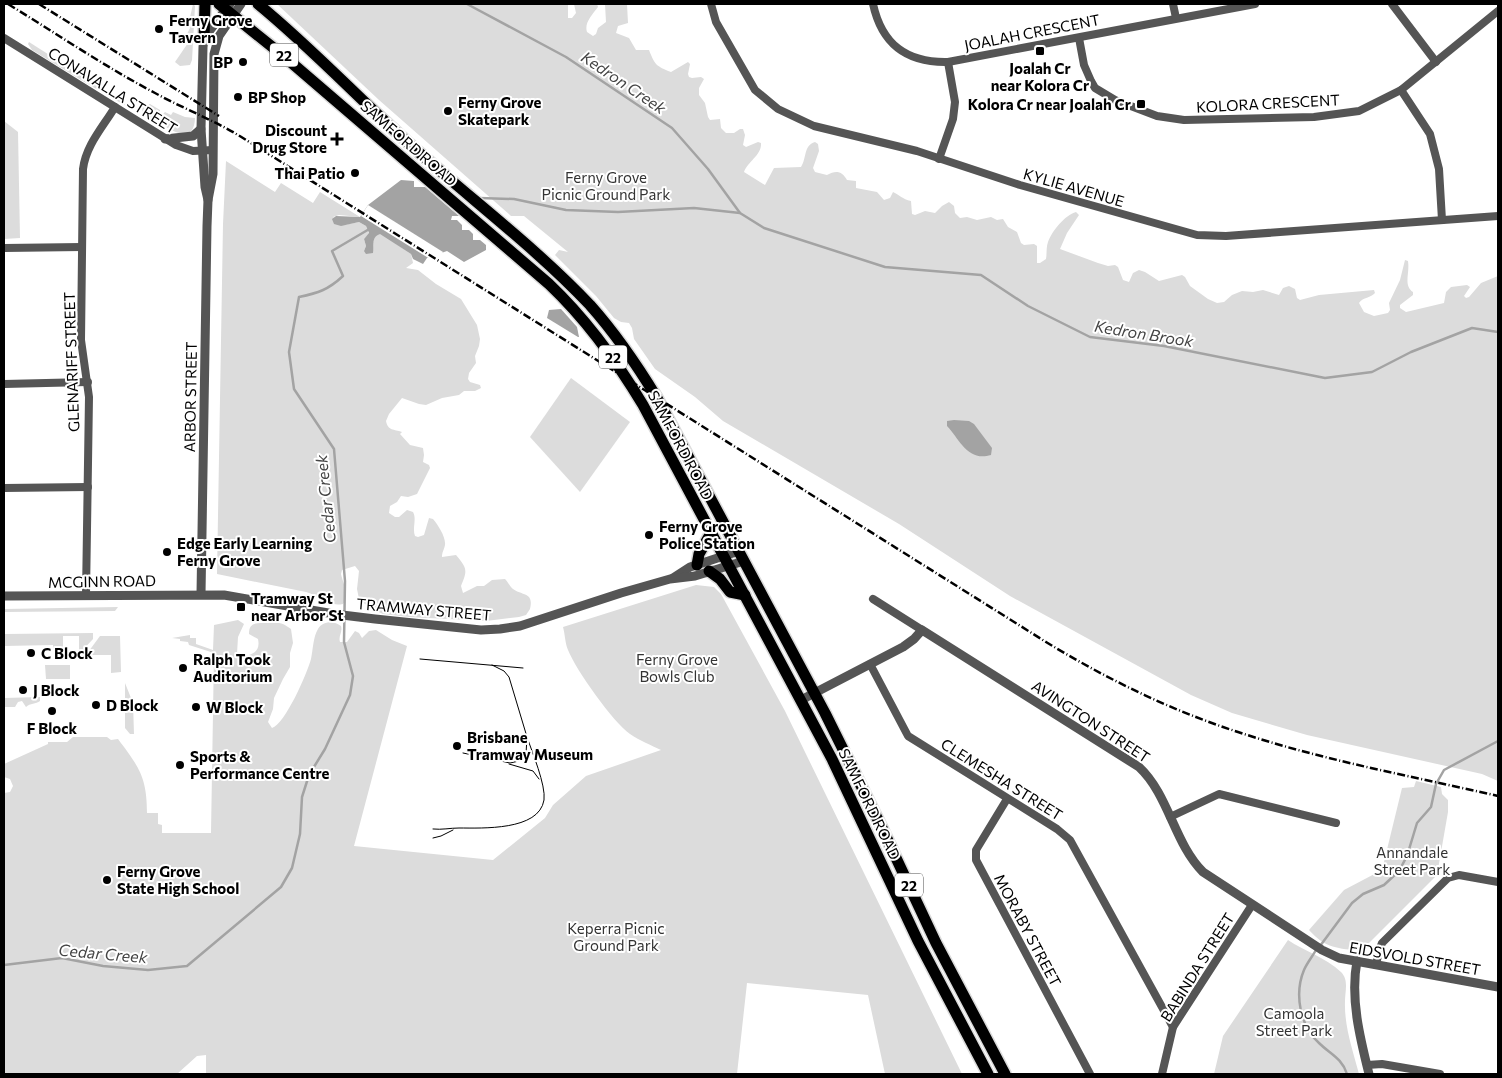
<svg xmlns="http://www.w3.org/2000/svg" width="1502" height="1078" font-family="Commissioner,sans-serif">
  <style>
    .green { fill: #dcdcdc }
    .water { fill: #a3a3a3 }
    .pier { fill: #fff }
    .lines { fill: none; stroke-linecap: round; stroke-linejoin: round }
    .stream { stroke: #a3a3a3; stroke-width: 2.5 }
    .primary-casing { stroke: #dbdbdb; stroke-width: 14 }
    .minor { stroke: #555; stroke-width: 8 }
    .tertiary { stroke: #555; stroke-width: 9 }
    .primary { stroke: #000; stroke-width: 11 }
    .tram { stroke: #000; stroke-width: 1 }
    .rail { stroke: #000; stroke-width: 2.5; stroke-dasharray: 8 2.5 1 2.5; stroke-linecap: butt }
    .poi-dot { fill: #000; stroke: #fff; stroke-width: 2 }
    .labels { text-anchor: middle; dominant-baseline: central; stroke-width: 4; stroke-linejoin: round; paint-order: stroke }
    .shield { fill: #fff; stroke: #4c4c4c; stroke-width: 1 }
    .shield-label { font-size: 14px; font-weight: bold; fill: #000 }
    .poi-label { font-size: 15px; font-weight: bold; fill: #000; stroke: #fff; text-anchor: start }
    .street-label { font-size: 15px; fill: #000; stroke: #fff }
    .park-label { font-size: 15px; fill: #333; stroke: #fff }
    .water-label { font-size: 16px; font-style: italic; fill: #444; stroke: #fff }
  </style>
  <rect width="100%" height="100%" fill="#fff"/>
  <g class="green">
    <polygon points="193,4 195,6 192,60 190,65 180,66 175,62 188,43 184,40 190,28 188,27 191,23 189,22"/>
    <path d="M 277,4 L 568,4 L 568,18 L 572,18 L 576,13 L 574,4 L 597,4 L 598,7 C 592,15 584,23 587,32 L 593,36 L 596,34 L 598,28 L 606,22 L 605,4 L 627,4 L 628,23 L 618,26 L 616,33 L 629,38 L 636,50 L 649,50 C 655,65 656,66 671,72 L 688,62 L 690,64 L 688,74 L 689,77 L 692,78 L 701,77 L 704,79 L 699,88 L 699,95 L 705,103 L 708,117 L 710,120 L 720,119 L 721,128 L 726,133 L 734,133 L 740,129 L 743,129 L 745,135 L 743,145 L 746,147 L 758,142 L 761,143 C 762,155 748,161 744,172 L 765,185 L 774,168 L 801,167 C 807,158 803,146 815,142 L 818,144 L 819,151 L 813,168 L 815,172 L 827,175 C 836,170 842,171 847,180 L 856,181 L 856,188 L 877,192 L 884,200 L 890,198 L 893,192 C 900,195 902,199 911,201 L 912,214 L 915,215 L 925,211 L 935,213 L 942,206 L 949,202 L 954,206 L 955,213 L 960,218 L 967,217 L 977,220 L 991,217 L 997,220 L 1003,219 L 1008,227 L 1017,232 L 1021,243 L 1024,245 L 1034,244 L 1037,246 L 1037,263 L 1040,263 L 1046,259 C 1047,254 1046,247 1048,242 C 1052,231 1065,215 1076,212 L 1079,215 L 1067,233 L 1060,249 L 1098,263 L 1108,266 L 1115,265 L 1118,267 L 1123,280 L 1129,282 L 1133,273 L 1139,270 L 1145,272 L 1159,281 L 1182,275 L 1185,277 L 1190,286 L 1208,299 L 1217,303 L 1224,302 L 1232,295 L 1242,291 L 1253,292 L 1263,290 L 1279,295 L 1283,288 L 1289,286 L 1295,289 L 1297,298 L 1300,300 L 1319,295 L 1374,290 L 1375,293 C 1371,298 1363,297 1359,303 L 1364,312 L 1374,316 L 1388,313 L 1390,310 L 1389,303 L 1400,280 L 1405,260 L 1408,261 C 1410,274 1403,285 1413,292 L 1413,295 L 1400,305 L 1400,308 L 1406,312 L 1444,303 L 1446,292 L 1451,287 L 1467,285 L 1470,287 L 1464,296 L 1466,298 L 1469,297 L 1481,283 L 1498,276 L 1498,781 L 1482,774 L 1307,735 L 1232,713 L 1191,695 L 1010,596 L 899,524 L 723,421 L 695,397 L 655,369 L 634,339 L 632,328 L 629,323 L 621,322 L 614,318 L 596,296 L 555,255 L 559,250 L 568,252 L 524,216 L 511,216 L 379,100 Z"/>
    <polygon points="29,42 123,102 133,110 86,83 32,50 28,44"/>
    <polygon points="150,104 160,110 160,116 164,120 161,125 143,114 142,108"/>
    <path d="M 165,112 L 171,115 L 173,112 L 185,117 L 195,118 C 194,142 178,134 164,126 L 167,119 L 162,115 Z"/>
    <polygon points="4,121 18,132 20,238 4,239"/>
    <path d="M 226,161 L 275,192 L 281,183 L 313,203 L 320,192 L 360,217 L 339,215 L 333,217 L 344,225 L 359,222 L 366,226 L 369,234 L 364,239 L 366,246 L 364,251 L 373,251 C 372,244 373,237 380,233 L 411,254 L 413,263 L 406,268 L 418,270 L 436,284 L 461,299 L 477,325 L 480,339 L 479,346 L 475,356 L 476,363 L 469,373 L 468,379 L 470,382 L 480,385 L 481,388 L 475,391 L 464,391 L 459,395 L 442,398 L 426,405 L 419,404 L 402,398 L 389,414 L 386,421 C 388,431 394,429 402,432 L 400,434 L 410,445 L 423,448 L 424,455 L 423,462 L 429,465 L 430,468 L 417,494 L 408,497 L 401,496 L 397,502 L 390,506 L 389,513 L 395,517 L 399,517 L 407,510 L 413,512 C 417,519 412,528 415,536 L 418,537 L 424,535 L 429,518 L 433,519 C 438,525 446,537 445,545 C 444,550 442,552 442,557 L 456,555 C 468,569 467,571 461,586 L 463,593 L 477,586 L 484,586 L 492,580 L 505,579 C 508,582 510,587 513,589 C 523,596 534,592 530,609 L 526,615 L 519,617 L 486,621 L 409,617 L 383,614 L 370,608 L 359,599 L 357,589 L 359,571 L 355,566 L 342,570 L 341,574 C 343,584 350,594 343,604 C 328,607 320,596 306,592 L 217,574 L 223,224 Z"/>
    <polygon points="571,378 630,422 580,492 530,437"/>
    <path d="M 696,585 L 714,587 L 721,594 L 785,711 L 962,1074 L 885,1074 L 868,995 L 747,983 L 737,1074 L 206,1074 L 206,1055 L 197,1056 L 177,1074 L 4,1074 L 4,793 L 10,792 L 13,786 L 10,779 L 4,777 L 4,764 L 48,744 L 48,742 L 67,742 L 73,737 L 107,737 L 111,740 L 118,739 C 139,767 147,777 147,813 L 158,813 L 158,824 L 162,825 L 162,833 L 211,833 L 214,653 L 189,645 L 188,642 L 180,641 L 180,639 L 172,638 L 190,635 L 190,638 L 196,638 L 196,644 L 213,650 L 214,625 L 238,620 L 244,624 L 238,637 L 237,654 L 239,657 C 251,655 261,653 258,639 L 249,634 C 249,624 254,623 263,623 C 276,623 279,620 291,629 L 293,643 L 290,653 L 290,667 L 283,679 L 274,698 L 273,709 L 268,722 L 272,728 C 285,724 307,674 311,659 C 313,650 313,637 318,629 C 322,621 334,620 341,626 C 343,632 338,636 340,642 L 347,642 L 355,631 L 359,633 L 362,638 L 369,631 L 376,630 L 392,640 L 407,646 L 354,846 L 493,860 L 545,818 L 553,805 L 586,776 L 661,750 C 651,745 640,741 630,734 C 613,722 576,670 568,650 C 565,643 565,634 563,627 Z"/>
    <polygon points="118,607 115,611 4,612 4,609"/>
    <polygon points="93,633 93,639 79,654 79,636 63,636 63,659 54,659 53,645 4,646 5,634"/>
    <polygon points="100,636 120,636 121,672 111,673 111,655 86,655"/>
    <polygon points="45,665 70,665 70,679 46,679"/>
    <polygon points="125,683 133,703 134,734 130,734 125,728"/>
    <path d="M 40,697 L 40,701 C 36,704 30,703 26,707 L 22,701 L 18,702 L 15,707 L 4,707 L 4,698 Z"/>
    <path d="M 1416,781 L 1441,787 L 1442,794 L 1448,800 L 1448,812 L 1437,875 L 1361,951 C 1338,948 1326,949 1309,930 L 1344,890 L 1382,870 L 1402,788 L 1414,787 Z"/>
    <path d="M 1288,940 C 1304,951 1325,957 1341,972 C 1349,980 1345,991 1345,1001 C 1344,1026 1353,1051 1359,1074 L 1214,1074 L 1223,1036 Z"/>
  </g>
  <g class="water">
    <path d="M 401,180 L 414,181 L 414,187 L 425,187 L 459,216 L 452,216 L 451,220 L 457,220 L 462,225 L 462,230 L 469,230 L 473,234 L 473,240 L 480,240 L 486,245 L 486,250 L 464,262 L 447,251 L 427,258 L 423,264 L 413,259 L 411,254 L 380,234 C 371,237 374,246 373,253 L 366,254 L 364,251 L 366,246 L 364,239 L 369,233 L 366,226 L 359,222 L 341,226 L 334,224 L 332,219 L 336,216 L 360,217 L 368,205 Z"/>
    <polygon points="561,309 577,327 579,337 578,337 547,318 549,310"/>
    <path d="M 954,420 L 969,421 L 974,424 L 992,448 L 991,455 C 968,462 960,440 947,426 L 947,421 Z"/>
  </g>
  <polygon class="pier" points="368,205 443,252 441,255 430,259 361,216"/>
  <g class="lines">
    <g class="stream">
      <polyline points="467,4 566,57 672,128 708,169 740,213 764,228 885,267 981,275 1028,306 1090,337 1164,346 1325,378 1372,372 1411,352 1472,328 1498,332"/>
      <polyline points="479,198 514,199 566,210 618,212 694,208 740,213"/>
      <polyline points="1320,946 1352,903 1363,894 1384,885 1399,871 1407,856 1417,823 1431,807 1436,784 1444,770 1498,741"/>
      <path d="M 1316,950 C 1312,957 1307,963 1304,970 C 1294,994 1300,1026 1319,1043 C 1330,1054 1342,1058 1347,1074"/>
      <path d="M 4,965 L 62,958 L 103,966 L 148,970 L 187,966 L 281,887 L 292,868 L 300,834 L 302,797 L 309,775 L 325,749 L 350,695 L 353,676 L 344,642 L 345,581 L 334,449 L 294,389 L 289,352 L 299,297 C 318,293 328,290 343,276 L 332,251 L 371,228"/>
    </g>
    <g class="primary-casing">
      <g id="primary">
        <path d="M 219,4 L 286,58 L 549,284 C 587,320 616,360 643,405 L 832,759 L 918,941 L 988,1074"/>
        <path d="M 258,4 C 313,49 361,101 414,148 C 473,201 536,248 590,305 C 615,333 637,365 657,398 L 825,713 L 882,828 L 936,943 L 1005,1074"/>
        <polyline points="204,38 205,4"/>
        <polyline points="697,565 699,554 711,533"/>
        <polyline points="709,571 720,579 730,592 745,595"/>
      </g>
    </g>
    <g class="minor">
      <polyline points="711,4 716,22 755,90 778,109 814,126 917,151 1020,185 1197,235 1226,236 1498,216"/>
      <path d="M 873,4 C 882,45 907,63 948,62 L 1255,4"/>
      <polyline points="1173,4 1176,18"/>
      <polyline points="1392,4 1436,62"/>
      <polyline points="4,38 176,145 193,151 213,150"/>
      <polyline points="1079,38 1084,65 1091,81 1095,88 1115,100 1157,116 1184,120 1314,117 1359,111 1401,90 1498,11"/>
      <polyline points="1401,90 1430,134 1439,169 1442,220"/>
      <polyline points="939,159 953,119 955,102 948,62"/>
      <polyline points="4,248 82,247"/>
      <polyline points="4,384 88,382"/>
      <polyline points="4,488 88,487"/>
      <path d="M 86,595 L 89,397 L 81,340 L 83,169 C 86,145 103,127 115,107"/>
      <polyline points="873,599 922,630"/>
      <polyline points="870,664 908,736 1057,829 1070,840 1173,1027"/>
      <polyline points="1007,799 976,850 976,860 1090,1074"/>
      <polyline points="1170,817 1219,794 1336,823"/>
      <polyline points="1376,965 1379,951 1382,943 1448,878 1459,875 1498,882"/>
      <polyline points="1367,1065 1382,1064 1440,1074"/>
      <polyline points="1162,1074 1173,1027 1252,905"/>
    </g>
    <g class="tertiary">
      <polyline points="165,139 193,136 201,129"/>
      <polyline points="208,200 205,187 201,129 203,47 204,38 230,4"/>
      <polyline points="673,578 690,567 739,551"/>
      <polyline points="201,594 207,226 208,200 213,174 214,54 219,36 241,4"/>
      <polyline points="4,596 224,595 334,614 375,619 481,630 500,629 520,626 621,593 670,579 695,576 744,561"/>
      <path d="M 801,700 L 903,647 L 914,639 L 922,630 L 1139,767 C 1169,795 1174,843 1203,872 L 1322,950 L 1339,958 L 1498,987"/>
      <path d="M 1357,961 C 1350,998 1360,1038 1369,1074"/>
    </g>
    <use href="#primary" class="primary"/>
    <g class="tram">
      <polyline points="420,659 523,668"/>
      <polyline points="463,753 510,763 519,761 526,754 527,737 509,677 504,671 492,665"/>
      <polyline points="509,764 533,771 539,779"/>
      <path d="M 433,829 C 442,830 450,828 459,828 C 482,828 539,831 544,800 C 546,785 532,752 527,737"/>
      <polyline points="433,838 441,836 453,830"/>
    </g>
    <g class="rail">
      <path d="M 8,4 C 57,34 104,66 155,93 C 184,109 214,120 243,138 L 1046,642 C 1107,679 1170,710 1238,732 C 1322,760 1411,776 1498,796"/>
      <polyline points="39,4 219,116"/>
    </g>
  </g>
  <g class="poi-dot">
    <circle cx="159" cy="29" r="5"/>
    <rect x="1035" y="46" width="10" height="10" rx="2.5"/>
    <circle cx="243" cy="62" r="5"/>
    <circle cx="238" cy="97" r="5"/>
    <rect x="1136" y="99" width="10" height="10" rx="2.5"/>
    <circle cx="448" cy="111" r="5"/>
    <path d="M334.5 131.5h5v5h5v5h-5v5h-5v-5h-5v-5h5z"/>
    <circle cx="355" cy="173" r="5"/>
    <circle cx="649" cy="535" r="5"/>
    <circle cx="167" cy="552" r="5"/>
    <rect x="236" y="602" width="10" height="10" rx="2.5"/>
    <circle cx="31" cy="653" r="5"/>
    <circle cx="183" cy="668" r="5"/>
    <circle cx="23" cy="690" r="5"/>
    <circle cx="96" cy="705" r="5"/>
    <circle cx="196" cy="707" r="5"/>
    <circle cx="52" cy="711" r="5"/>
    <circle cx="457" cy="746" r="5"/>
    <circle cx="180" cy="765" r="5"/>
    <circle cx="107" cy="880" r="5"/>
  </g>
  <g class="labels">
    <g class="shield">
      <rect x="270" y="43.5" width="28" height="23" rx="4"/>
      <rect x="599" y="345.5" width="28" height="23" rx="4"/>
      <rect x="895" y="873.5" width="28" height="23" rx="4"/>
    </g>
    <g class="shield-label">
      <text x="284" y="55">22</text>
      <text x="613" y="357">22</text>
      <text x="909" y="885">22</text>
    </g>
    <g class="poi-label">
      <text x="169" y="20">Ferny Grove<tspan x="169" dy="17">Tavern</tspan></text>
      <text x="233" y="62" text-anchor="end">BP</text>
      <text x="1040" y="68" text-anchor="middle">Joalah Cr<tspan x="1040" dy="17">near Kolora Cr</tspan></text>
      <text x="248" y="97">BP Shop</text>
      <text x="458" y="102">Ferny Grove<tspan x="458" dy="17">Skatepark</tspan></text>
      <text x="1131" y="104" text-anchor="end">Kolora Cr near Joalah Cr</text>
      <text x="327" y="130" text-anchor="end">Discount<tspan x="327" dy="17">Drug Store</tspan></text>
      <text x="345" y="173" text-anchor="end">Thai Patio</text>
      <text x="659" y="526">Ferny Grove<tspan x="659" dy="17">Police Station</tspan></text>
      <text x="177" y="543">Edge Early Learning<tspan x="177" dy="17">Ferny Grove</tspan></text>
      <text x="251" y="598">Tramway St<tspan x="251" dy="17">near Arbor St</tspan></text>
      <text x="41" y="653">C Block</text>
      <text x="193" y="659">Ralph Took<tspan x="193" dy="17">Auditorium</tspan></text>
      <text x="33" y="690">J Block</text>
      <text x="106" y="705">D Block</text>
      <text x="206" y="707">W Block</text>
      <text x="52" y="728" text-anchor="middle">F Block</text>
      <text x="467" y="737">Brisbane<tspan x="467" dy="17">Tramway Museum</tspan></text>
      <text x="190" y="756">Sports &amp;<tspan x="190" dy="17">Performance Centre</tspan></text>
      <text x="117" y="871">Ferny Grove<tspan x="117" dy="17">State High School</tspan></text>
    </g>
    <g class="street-label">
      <text transform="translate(1032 32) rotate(-11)">JOALAH CRESCENT</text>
      <text transform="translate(113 90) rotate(32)">CONAVALLA STREET</text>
      <text transform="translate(1268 103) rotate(-3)">KOLORA CRESCENT</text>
      <text transform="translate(409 143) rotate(41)">SAMFORD ROAD</text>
      <text transform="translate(1074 187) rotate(16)">KYLIE AVENUE</text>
      <text transform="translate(71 362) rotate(-92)">GLENARIFF STREET</text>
      <text transform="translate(190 397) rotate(-89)">ARBOR STREET</text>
      <text transform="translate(681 445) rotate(62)">SAMFORD ROAD</text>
      <text transform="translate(102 581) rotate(-1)">MCGINN ROAD</text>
      <text transform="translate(424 609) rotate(5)">TRAMWAY STREET</text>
      <text transform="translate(1091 721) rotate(33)">AVINGTON STREET</text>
      <text transform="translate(1002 779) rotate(32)">CLEMESHA STREET</text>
      <text transform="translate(870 804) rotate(64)">SAMFORD ROAD</text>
      <text transform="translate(1028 930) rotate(62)">MORABY STREET</text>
      <text transform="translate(1415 958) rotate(10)">EIDSVOLD STREET</text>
      <text transform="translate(1197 967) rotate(-58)">BABINDA STREET</text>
    </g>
    <g class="park-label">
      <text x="606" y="177">Ferny Grove<tspan x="606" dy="17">Picnic Ground Park</tspan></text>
      <text x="677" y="659">Ferny Grove<tspan x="677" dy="17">Bowls Club</tspan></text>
      <text x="1412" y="852">Annandale<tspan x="1412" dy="17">Street Park</tspan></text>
      <text x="616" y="928">Keperra Picnic<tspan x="616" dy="17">Ground Park</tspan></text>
      <text x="1294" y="1013">Camoola<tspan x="1294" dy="17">Street Park</tspan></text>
    </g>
    <g class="water-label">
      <text transform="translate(624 82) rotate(34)">Kedron Creek</text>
      <text transform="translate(1144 333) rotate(9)">Kedron Brook</text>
      <text transform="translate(325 499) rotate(-96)">Cedar Creek</text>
      <text transform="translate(103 953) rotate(5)">Cedar Creek</text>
    </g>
  </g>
  <rect width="1502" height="1078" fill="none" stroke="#000000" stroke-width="10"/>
</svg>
